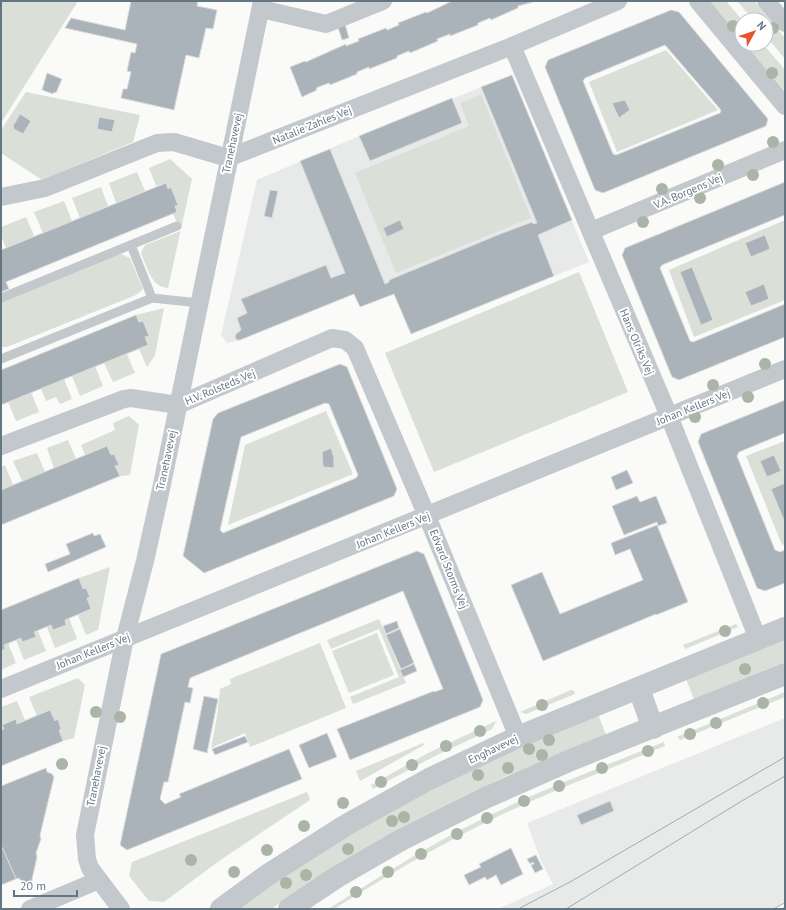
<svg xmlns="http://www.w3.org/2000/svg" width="786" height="910" font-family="'PT Sans',sans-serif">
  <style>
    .built { fill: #e8e9e9 }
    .green { fill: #dadfd7 }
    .building { fill: #aab3b9; stroke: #dcdcda; fill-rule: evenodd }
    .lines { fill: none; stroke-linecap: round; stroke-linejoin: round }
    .service { stroke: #c3c8cc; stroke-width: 9 }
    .minor { stroke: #c3c8cc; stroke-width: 18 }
    .tertiary { stroke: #c3c8cc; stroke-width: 22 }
    .tram { stroke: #a2aab0; stroke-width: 1 }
    .rail-casing { stroke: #a2aab0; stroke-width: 4.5 }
    .rail { stroke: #fff; stroke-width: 3; stroke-dasharray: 9; stroke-linecap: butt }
    .tree { fill: #aab4a7 }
    .labels { text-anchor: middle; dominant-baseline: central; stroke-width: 4; stroke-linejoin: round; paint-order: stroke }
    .street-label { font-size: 11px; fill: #657683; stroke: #fff }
  </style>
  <rect width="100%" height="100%" fill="#fafaf8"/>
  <g class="built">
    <polygon points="512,75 589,262 411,334 394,294 360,307 354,294 240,340 227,343 221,335 257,180 359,136"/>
    <polygon points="785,718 785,909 498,909 553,884 541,861 527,823"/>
  </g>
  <g class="green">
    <polygon points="1,1 78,1 1,123"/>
    <polygon points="709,1 726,1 742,20 742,40"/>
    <polygon points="737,1 754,1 785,38 785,59 766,36 766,20 753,20"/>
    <polygon points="745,44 763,44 785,70 785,91"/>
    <polygon points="666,50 718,110 617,152 589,82"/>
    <polygon points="26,92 140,115 133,142 42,180 1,153 1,130"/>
    <polygon points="481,94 531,218 396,273 355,173 469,126 460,103"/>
    <path d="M 170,159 L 192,179 L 168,288 C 151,287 147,267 141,253 L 145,245 L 181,231 L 173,214 L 177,212 L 175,206 L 178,205 L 171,188 L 168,189 L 165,183 L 156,186 L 149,168 Z"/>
    <polygon points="137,172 145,191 116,203 109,183"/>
    <polygon points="101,187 108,206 80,218 72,198"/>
    <polygon points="64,201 72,221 43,233 34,212"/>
    <polygon points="26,217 34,236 6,248 1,236 1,227"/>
    <polygon points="785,220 785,300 694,337 669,270"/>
    <polygon points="121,254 130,258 143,289 136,295 7,347 1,347 1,302 111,256"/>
    <polygon points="579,272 628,392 434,472 385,353"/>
    <polygon points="164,308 155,355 147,367 139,349 148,345 145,337 149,336 143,321 139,322 136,315"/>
    <polygon points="127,354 135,373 113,382 104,363"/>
    <polygon points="95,366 103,386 80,396 72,376"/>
    <polygon points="64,379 72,399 60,404 56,397 46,401 41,389"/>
    <polygon points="31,392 39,412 16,421 8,402"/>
    <polygon points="326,411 353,474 228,525 245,445"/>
    <polygon points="129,416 139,425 130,475 120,476 115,466 118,465 111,455 85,455 81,445 115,430 113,423"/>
    <polygon points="68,440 76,459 54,468 47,448"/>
    <polygon points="785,441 785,544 782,545 746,456"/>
    <polygon points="37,453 45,472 22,481 13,461"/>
    <polygon points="5,465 13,485 1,490 1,467"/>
    <polygon points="110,567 98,630 86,635 78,615 91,609 87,598 90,597 86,588 83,589 79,578"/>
    <polygon points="69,618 77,639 55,648 47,627 51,625 53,630 66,625 65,620"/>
    <polygon points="379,619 406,683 353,704 350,697 399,677 379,629 331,649 327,640"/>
    <polygon points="736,624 738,627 685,649 683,645"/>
    <polygon points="38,631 46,651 24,660 16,640 21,638 22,642 35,637 34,632"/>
    <polygon points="377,633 394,675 349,693 332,651"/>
    <polygon points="785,638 785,662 694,699 686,679"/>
    <polygon points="8,643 16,663 1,670 1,651 5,649 4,645"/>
    <polygon points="320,643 346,708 250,747 245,733 211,748 217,716 220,689 231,684 230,679"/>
    <polygon points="78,678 85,685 74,738 63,741 59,730 61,729 58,720 55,721 37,716 29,697"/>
    <polygon points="571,690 574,691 575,694 526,714 520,712"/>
    <polygon points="785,692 785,697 680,740 677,737"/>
    <polygon points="17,701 25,720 17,724 16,719 3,724 4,729 1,730 1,707"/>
    <path d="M 598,714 L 606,735 L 506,776 L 464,796 L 286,899 L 271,909 L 236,909 C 279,878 324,847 371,821 C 444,781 521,747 598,714 Z"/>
    <polygon points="496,721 492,729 431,758 373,789 371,785 430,752"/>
    <path d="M 664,742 L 665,746 C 598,774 529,799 465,833 C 420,856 377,882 334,909 L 328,909 C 373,881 418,852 466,827 C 530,794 597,769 664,742 Z"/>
    <polygon points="423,743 424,745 360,781 356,771"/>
    <polygon points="307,792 310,800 219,861 164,902 149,901 129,876 132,862"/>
  </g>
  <g class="building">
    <polygon points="131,1 198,1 197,6 217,10 213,29 206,28 199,58 186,55 174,110 121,98 123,89 127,89 131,72 127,71 131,52 135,53 137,44 65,28 71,18 125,30"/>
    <polygon points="452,1 537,1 518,6 518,8 491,20 490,18 478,23 478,25 450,36 450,34 437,39 438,41 410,53 409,51 397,56 397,58 369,69 369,67 357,72 357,74 330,85 329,83 316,88 317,90 302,97 290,67 305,61 306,62 346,44 346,46 359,41 358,39 386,28 387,30 399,25 398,23 426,12 427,13"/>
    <path d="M 671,10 L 679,12 L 768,119 L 766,126 L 603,193 L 595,190 L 545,67 L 548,60 ZM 665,45 L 721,110 L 720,113 L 616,155 L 613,154 L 583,81 L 585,78 Z"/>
    <polygon points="345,24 349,38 342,40 338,27"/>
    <polygon points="47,73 62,79 56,93 54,92 53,94 42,90"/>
    <polygon points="512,75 572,220 538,235 554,276 411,334 394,294 360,307 354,294 240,340 237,340 235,337 236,334 241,330 237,318 247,313 241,299 326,265 331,278 345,273 300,161 330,149 385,284 389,282 389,280 500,234 532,222 533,224 537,223 481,87"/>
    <polygon points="452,98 462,123 370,161 359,136"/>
    <polygon points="625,100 630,110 619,118 612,103"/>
    <polygon points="20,114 31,121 23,134 14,129 13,126"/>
    <polygon points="99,117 115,120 112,132 97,129"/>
    <polygon points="785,182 785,215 662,265 660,268 690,341 693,342 785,304 785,337 679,380 672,377 622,255 625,248"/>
    <polygon points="166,183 168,189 171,187 178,205 175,206 177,212 6,282 9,289 1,292 1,250"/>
    <polygon points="270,190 278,191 272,218 264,216"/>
    <polygon points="400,220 404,229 387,237 383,228"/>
    <polygon points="765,235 770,249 751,257 745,243"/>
    <polygon points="692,267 713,320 701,325 680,272"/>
    <polygon points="764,284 769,299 751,306 745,292"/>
    <polygon points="136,315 139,322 143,321 149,336 145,337 148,345 1,405 1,370"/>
    <path d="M 340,364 L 347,367 L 397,489 L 394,496 L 204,573 L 183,556 L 213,419 L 218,413 ZM 325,403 L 329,404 L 358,475 L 356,478 L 223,533 L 220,530 L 241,437 Z"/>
    <polygon points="785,400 785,433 739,452 737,456 775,550 780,552 785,550 785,583 765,591 757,588 698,442 701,434"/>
    <polygon points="107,446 111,455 114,454 119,465 115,466 120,476 1,525 1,490"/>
    <polygon points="331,448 334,458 334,468 323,467 322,452"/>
    <polygon points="774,455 781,471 767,477 760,461"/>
    <polygon points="627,470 633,483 616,490 611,477"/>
    <polygon points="785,483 785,523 771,489"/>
    <polygon points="637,496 640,502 656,496 667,523 658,526 657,522 624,535 612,506"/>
    <polygon points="657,525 688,602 656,615 656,614 543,661 511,585 542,572 560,614 643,580 630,549 615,555 611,543"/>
    <polygon points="93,533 94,536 100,534 106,547 48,572 45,564 70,554 66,544"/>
    <polygon points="417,551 424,554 483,700 480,707 350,760 337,729 434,691 434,692 443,689 403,591 190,678 188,687 193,688 190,703 185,702 168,782 164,782 160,799 165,804 181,797 179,794 289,749 302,779 127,850 120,845 161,654"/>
    <polygon points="79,578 83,589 86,588 90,597 87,598 91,609 65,620 66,625 53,630 51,625 34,632 36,637 22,642 21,638 4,645 5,649 1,651 1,610"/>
    <polygon points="397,621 399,628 386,634 383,626"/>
    <polygon points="400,629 414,663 401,669 386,635"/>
    <polygon points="414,664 417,671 403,677 400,670"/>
    <polygon points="204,696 218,699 207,753 193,749"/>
    <polygon points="50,710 55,721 58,719 61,729 59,730 63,741 1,766 1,730 4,729 2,725 16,719 17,724"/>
    <polygon points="327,733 337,757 309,768 299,745"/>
    <polygon points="245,736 248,742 215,755 212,749"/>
    <polygon points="46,768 47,772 52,774 54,777 40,835 41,839 36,853 37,857 31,884 28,885 18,878 16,879 1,845 1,786"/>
    <polygon points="610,801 614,811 581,825 577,815"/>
    <polygon points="511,848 523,874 501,885 496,875 487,880 485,877 469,885 464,875 481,867 479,864"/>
    <polygon points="3,849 16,879 1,885 1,850"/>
    <polygon points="536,855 543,869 535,873 531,865 534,864 533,862 530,864 527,859"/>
  </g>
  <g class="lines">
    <g class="service">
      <polyline points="131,245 152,298"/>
      <polyline points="1,298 177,226"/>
      <polyline points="1,359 152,298 199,303"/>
    </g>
    <g class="minor">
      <polyline points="698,1 785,106"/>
      <polyline points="766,1 785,23"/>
      <polyline points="261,9 326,24 383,1"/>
      <polyline points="512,46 669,416 758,639"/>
      <polyline points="1,197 45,188 157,143 174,142 228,158 512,46 618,1"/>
      <polyline points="591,231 785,150"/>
      <polyline points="1,446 124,399 131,398 178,405 332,338 345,340 355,348 427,516 518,737"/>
      <polyline points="1,689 785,369"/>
      <polyline points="30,909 99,880"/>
      <polyline points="121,909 90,868 87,859 85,835 125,638 145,561 161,489 262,1"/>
    </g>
    <g class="tertiary">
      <polyline points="639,689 653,728"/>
      <polyline points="221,909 269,874 346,825 429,779 518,737 785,628"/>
      <polyline points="289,909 337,877 401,840 485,798 571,760 785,674"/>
    </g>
    <g class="tram">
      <polyline points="518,909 570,882 785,757"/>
      <polyline points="566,909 740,802 785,776"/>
    </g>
    <g class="rail-casing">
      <polyline id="rail" points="777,909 785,905"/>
    </g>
    <use href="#rail" class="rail"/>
  </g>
  <g class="tree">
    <circle cx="733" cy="26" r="6"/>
    <circle cx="773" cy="28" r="6"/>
    <circle cx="772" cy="73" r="6"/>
    <circle cx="773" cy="142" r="6"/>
    <circle cx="718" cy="165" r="6"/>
    <circle cx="753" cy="175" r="6"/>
    <circle cx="662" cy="189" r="6"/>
    <circle cx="700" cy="198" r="6"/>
    <circle cx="643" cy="222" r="6"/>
    <circle cx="765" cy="364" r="6"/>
    <circle cx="713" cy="385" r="6"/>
    <circle cx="748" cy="397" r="6"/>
    <circle cx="695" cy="417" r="6"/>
    <circle cx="725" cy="631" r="6"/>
    <circle cx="745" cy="669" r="6"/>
    <circle cx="763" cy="703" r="6"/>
    <circle cx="542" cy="705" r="6"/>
    <circle cx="96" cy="712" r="6"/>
    <circle cx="120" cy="717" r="6"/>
    <circle cx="716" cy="723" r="6"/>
    <circle cx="480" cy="731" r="6"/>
    <circle cx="690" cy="734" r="6"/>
    <circle cx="549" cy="740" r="6"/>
    <circle cx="446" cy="746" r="6"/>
    <circle cx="529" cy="749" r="6"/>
    <circle cx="648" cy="751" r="6"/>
    <circle cx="542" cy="755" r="6"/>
    <circle cx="62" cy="764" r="6"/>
    <circle cx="412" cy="765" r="6"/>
    <circle cx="508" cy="768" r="6"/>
    <circle cx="602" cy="768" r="6"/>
    <circle cx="478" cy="775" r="6"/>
    <circle cx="381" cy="782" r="6"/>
    <circle cx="559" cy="786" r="6"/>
    <circle cx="524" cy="801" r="6"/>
    <circle cx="343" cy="803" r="6"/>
    <circle cx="404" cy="817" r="6"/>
    <circle cx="487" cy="818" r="6"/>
    <circle cx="392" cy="821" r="6"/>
    <circle cx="304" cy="826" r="6"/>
    <circle cx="457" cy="834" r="6"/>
    <circle cx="348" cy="849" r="6"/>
    <circle cx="267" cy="850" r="6"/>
    <circle cx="421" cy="854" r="6"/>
    <circle cx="191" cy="860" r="6"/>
    <circle cx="234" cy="872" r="6"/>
    <circle cx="388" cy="872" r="6"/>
    <circle cx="306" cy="875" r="6"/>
    <circle cx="286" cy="883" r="6"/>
    <circle cx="356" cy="892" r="6"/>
  </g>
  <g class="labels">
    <g class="street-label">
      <text transform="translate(312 125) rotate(-22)">Natalie Zahles Vej</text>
      <text transform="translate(232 143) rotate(-78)">Tranehavevej</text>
      <text transform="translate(688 191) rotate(-23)">V.A. Borgens Vej</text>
      <text transform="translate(637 342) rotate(67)">Hans Olriks Vej</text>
      <text transform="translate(220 387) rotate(-23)">H.V. Rolsteds Vej</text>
      <text transform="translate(693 407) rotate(-22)">Johan Kellers Vej</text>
      <text transform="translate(166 460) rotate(-78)">Tranehavevej</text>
      <text transform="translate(393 530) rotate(-22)">Johan Kellers Vej</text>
      <text transform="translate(449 569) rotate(68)">Edvard Storms Vej</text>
      <text transform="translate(93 651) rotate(-22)">Johan Kellers Vej</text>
      <text transform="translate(493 749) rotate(-25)">Enghavevej</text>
      <text transform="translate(96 776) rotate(-79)">Tranehavevej</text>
    </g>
  </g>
  <rect width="786" height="910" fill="none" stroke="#657683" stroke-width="4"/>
  <g transform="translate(754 32) rotate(50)"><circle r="19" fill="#ffffff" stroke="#c1c8cd"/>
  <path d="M0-3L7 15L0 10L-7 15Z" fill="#e4572e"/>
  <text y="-6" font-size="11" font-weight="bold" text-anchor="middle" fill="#657683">N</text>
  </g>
  <path d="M14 890v6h63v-6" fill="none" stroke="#657683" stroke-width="2"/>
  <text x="20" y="890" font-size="12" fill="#657683" stroke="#ffffff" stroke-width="3" paint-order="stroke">20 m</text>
</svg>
